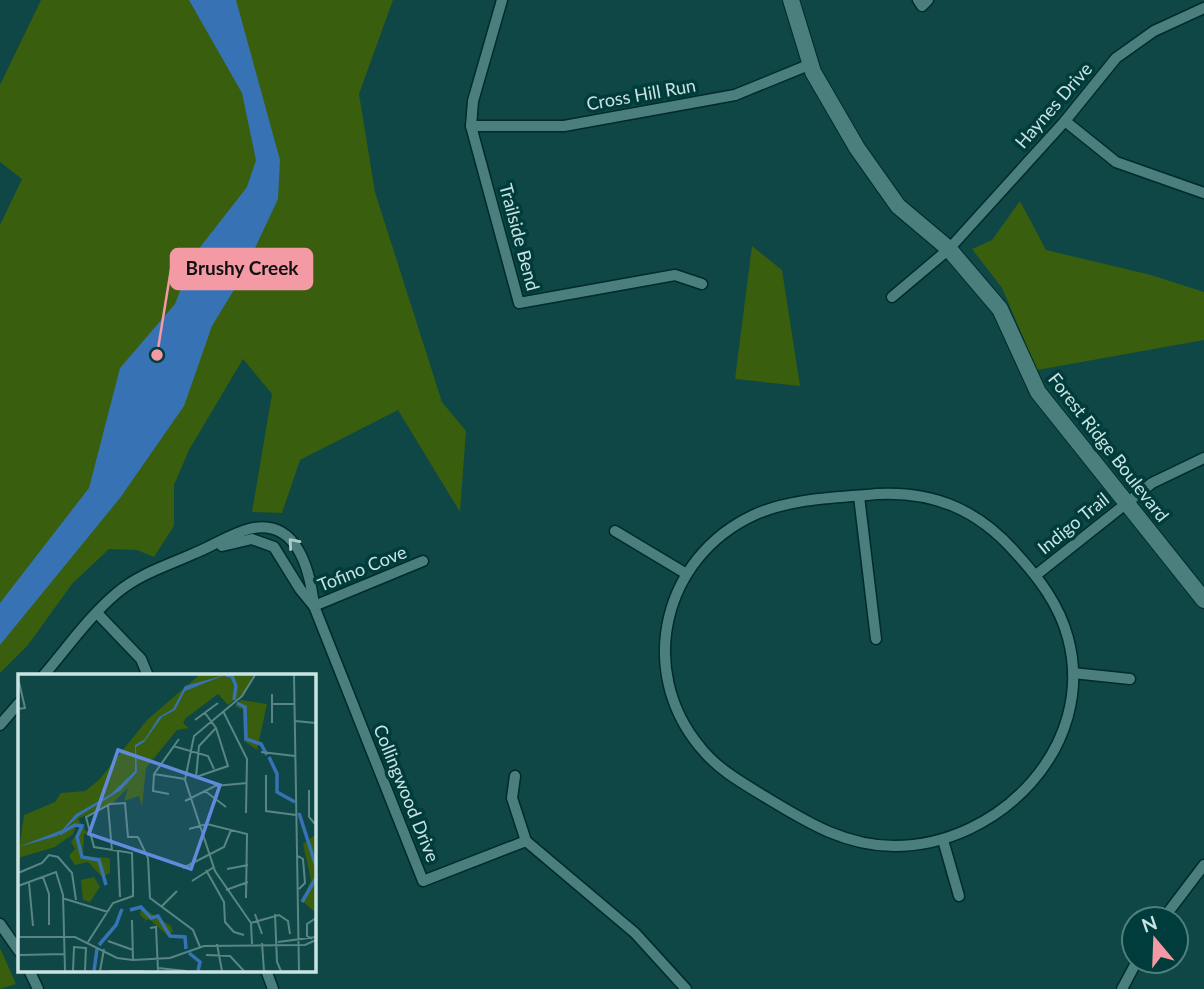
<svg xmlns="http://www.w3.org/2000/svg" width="1204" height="989" font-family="Lato,sans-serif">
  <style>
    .green { fill: #385e0e }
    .water { fill: #3773b4 }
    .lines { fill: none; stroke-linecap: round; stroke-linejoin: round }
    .street-casing { stroke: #002b2a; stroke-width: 13 }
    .secondary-casing { stroke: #002b2a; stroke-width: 18 }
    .street { stroke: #4b7f7d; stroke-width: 10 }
    .secondary { stroke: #4b7f7d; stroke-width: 16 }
    .oneway { stroke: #aacbc9 }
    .labels { text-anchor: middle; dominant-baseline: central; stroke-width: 7; stroke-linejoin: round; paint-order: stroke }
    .street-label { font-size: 18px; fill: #c9e4e2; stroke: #003c3b }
    .inset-river { fill: none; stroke: #3773b4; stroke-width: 3.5 }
    .inset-road { fill: none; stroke: #598684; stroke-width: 2 }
    .view { fill: #628adc; fill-opacity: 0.15; stroke: #628adc; stroke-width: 3.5 }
    .inset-edge { fill: none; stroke: #c9e4e2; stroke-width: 3.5 }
    .leader { fill: none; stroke: #f49aa4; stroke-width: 2.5 }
    .callout-dot { fill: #f49aa4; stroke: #003c3b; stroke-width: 2.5 }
    .callout { fill: #f49aa4; stroke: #f49aa4; stroke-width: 2.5 }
    .callout-label { font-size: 19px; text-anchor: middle; font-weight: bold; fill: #111 }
  </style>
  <rect width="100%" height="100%" fill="#0e4745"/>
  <g class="green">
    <polygon points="41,0 393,0 359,94 375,192 442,402 466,431 460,512 398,410 300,460 282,513 252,512 272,394 243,359 189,450 174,485 174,526 154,557 137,550 109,549 72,584 28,645 0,673 0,225 22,179 0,162 0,85"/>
    <polygon points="1020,201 1046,250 1151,275 1204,292 1204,340 1037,370 1002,288 972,249 992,240"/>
    <polygon points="752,246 782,270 800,386 735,379"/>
    <polygon points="0,948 16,984 0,989"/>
  </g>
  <polygon class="water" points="189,0 236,0 280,160 278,199 240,280 212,326 184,406 120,498 0,645 0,603 89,488 120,368 175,304 194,255 247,187 256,160 242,93"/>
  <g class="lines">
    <g class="street-casing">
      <g id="street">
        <polyline points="502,0 473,101 471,126 519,303 675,275 702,284"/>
        <polyline points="918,0 922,6 928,0"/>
        <polyline points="1065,121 1116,162 1204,193"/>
        <polyline points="471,126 564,126 735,95 811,64"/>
        <polyline points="892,297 949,249 1065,121 1116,58 1154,31 1204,8"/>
        <path d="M 877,494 C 934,491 978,510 1015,552 C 1038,577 1059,604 1068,638 C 1097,746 999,846 894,846 C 847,846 810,824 772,801 C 746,785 719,771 700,747 C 636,670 663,557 754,515 C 791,498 837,498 877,494 Z"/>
        <polyline points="859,496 876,639"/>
        <polyline points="615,531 685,573"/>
        <polyline points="222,546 252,539 274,547 300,589 314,606"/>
        <polyline points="1036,575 1152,483 1204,458"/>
        <polyline points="314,606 423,561"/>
        <polyline points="98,614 141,659 148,676"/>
        <polyline points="1073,673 1130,679"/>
        <path d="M 43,676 C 67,648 90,615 118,592 C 141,573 169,565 195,553 C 213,546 230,534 249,529 C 297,517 310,570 314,606 L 423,881 L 526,841"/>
        <polyline points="0,725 19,703"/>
        <polyline points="515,776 512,798 526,841"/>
        <polyline points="943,840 959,896"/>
        <polyline points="526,841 635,933 686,989"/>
        <polyline points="1163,919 1204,865"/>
        <polyline points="0,924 19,951"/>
        <polyline points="29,970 38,989"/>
        <polyline points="266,970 273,989"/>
        <polyline points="1122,989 1137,961"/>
      </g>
    </g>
    <g class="secondary-casing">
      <polyline id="secondary" points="791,0 813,72 857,148 898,206 949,249 1000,309 1038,392 1204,600"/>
    </g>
    <use href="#street" class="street"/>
    <use href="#secondary" class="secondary"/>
  </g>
  <defs><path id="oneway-chevron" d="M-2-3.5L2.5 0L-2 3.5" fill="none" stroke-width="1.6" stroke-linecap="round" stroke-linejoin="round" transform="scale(1.75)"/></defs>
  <use class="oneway" href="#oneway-chevron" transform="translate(293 543) rotate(-131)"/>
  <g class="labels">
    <g class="street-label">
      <text transform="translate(641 94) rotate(-10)">Cross Hill Run</text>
      <text transform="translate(1053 105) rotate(-49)">Haynes Drive</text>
      <text transform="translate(520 237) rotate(75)">Trailside Bend</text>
      <text transform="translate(1109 447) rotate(52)">Forest Ridge Boulevard</text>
      <text transform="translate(1073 523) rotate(-39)">Indigo Trail</text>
      <text transform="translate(362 568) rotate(-22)">Tofino Cove</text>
      <text transform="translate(407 793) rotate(68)">Collingwood Drive</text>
    </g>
  </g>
  <g transform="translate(18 674)">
    <rect width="298" height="298" fill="#0e4745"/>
    <path d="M 181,1 L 235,1 L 227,18 L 210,31 L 200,20 L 168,44 L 165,49 L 171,54 L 159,56 L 128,94 L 124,133 L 121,122 L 106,127 L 110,114 L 96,128 L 60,145 L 68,157 L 72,156 L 72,160 L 66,160 L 65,182 L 92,184 L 92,199 L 84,203 L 70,188 L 57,191 L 51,182 L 57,175 L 53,168 L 63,154 L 59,150 L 55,160 L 37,173 L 0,184 L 6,141 L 37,128 L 43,119 L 67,117 L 81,106 L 129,46 ZM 223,26 L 249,30 L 239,76 L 226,67 L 225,36 L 217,32 ZM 297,161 L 297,238 L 284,227 L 293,206 L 285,170 ZM 76,203 L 82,213 L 72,228 L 65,226 L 63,206 ZM 123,233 L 153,252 L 155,258 L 150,262 L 131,245 L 121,251 L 128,246 L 122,241 Z" fill="#385e0e"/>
    <path d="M 207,1 L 167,17 L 157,36 L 144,43 L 126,68 L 118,73 L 119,98 L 103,116 L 61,142 L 39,162 L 0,173 L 44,156 L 58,140 L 93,120 L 117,97 L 117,71 L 127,65 L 141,43 L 155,35 L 167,12 Z" fill="#3773b4"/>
    <path class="inset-river" d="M 208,1 L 214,2 L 218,12 L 216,26M 219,29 L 227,33 L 228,65 L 243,70 L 249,81M 251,83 L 259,100 L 259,118 L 277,128M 281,139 L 298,192M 41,160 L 57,151 L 64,152 L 59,163 L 64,183 L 81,186 L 88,211M 284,228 L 298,204M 112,236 L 123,233 L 133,244 L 140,242 L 152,262 L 167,263 L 168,275M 81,271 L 98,251 L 104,235M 171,279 L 182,288 L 180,297M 76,297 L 79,275"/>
    <path class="inset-road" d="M 276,1 L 281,297M 254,20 L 254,49M 254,30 L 277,30M 0,35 L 7,34 L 1,8M 205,37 L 229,85 L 228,139M 187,39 L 198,54 L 210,92 L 178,103 L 181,72 L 198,54M 177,46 L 200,29M 277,47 L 298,49M 155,72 L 190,82 L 196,95M 243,78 L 277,82M 136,100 L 167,105M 248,101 L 248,137 L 278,141M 291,116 L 291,143 L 297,150M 187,117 L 208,133M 151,120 L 135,117 L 136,100 L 161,65M 167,127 L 197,112 L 229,109M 90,131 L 94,177M 171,155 L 189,150 L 229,160 L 228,224M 120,163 L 130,184 L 132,224 L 175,256 L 182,273M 100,178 L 102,223M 280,182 L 285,185 L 287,209 L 281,215M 165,194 L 206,173 L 213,156M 209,195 L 230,191M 188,196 L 206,228 L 207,248 L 216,258 L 226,261M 0,199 L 24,189 L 31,181 L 40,183 L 54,199 L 58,226M 25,203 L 31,220 L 31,251M 174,207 L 196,193M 11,209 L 15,252M 0,212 L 38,198 L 45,221 L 47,297M 208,216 L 230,208M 0,222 L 1,263M 44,224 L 90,238M 143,233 L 159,217M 237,240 L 244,260M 257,240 L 259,288 L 263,297M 114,246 L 115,286M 233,249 L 261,241 L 270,247 L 272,260M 132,254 L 138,253 L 140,297M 0,263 L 57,263 L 99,284 L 115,286 L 152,284 L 186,272 L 287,271 L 298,266M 294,265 L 289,262 L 289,250 L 298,244M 90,267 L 115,276M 70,268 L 95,229 L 115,222 L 115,212 L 114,179 L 76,173 L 68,143 L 92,130 L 107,129 L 110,163 L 120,163M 260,268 L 298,263M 244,269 L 246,297M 199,270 L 204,297M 234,270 L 233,249 L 197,197 L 167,106 L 176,62 L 224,22 L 237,1M 2,281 L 46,280M 188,281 L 212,282 L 226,297M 140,294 L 168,297M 55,297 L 56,273 L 67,274M 67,297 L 68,273M 82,297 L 86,275M 91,297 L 126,297"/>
    <path class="view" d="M 100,76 L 202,111 L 173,195 L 71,160 Z"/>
    <rect width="298" height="298" class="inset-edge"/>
  </g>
  <path class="leader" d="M157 355L171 269"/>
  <circle class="callout-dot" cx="157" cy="355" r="7"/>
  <rect class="callout" x="171" y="249" width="141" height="40" rx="7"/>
  <g class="callout-label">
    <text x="242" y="275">Brushy Creek</text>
  </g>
  <g transform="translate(1155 940) rotate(341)"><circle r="33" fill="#003c3b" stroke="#507f7e" stroke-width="2"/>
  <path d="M0-5L12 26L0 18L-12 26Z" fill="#f49aa4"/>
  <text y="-10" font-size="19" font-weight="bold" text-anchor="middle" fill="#c9e4e2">N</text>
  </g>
</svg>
